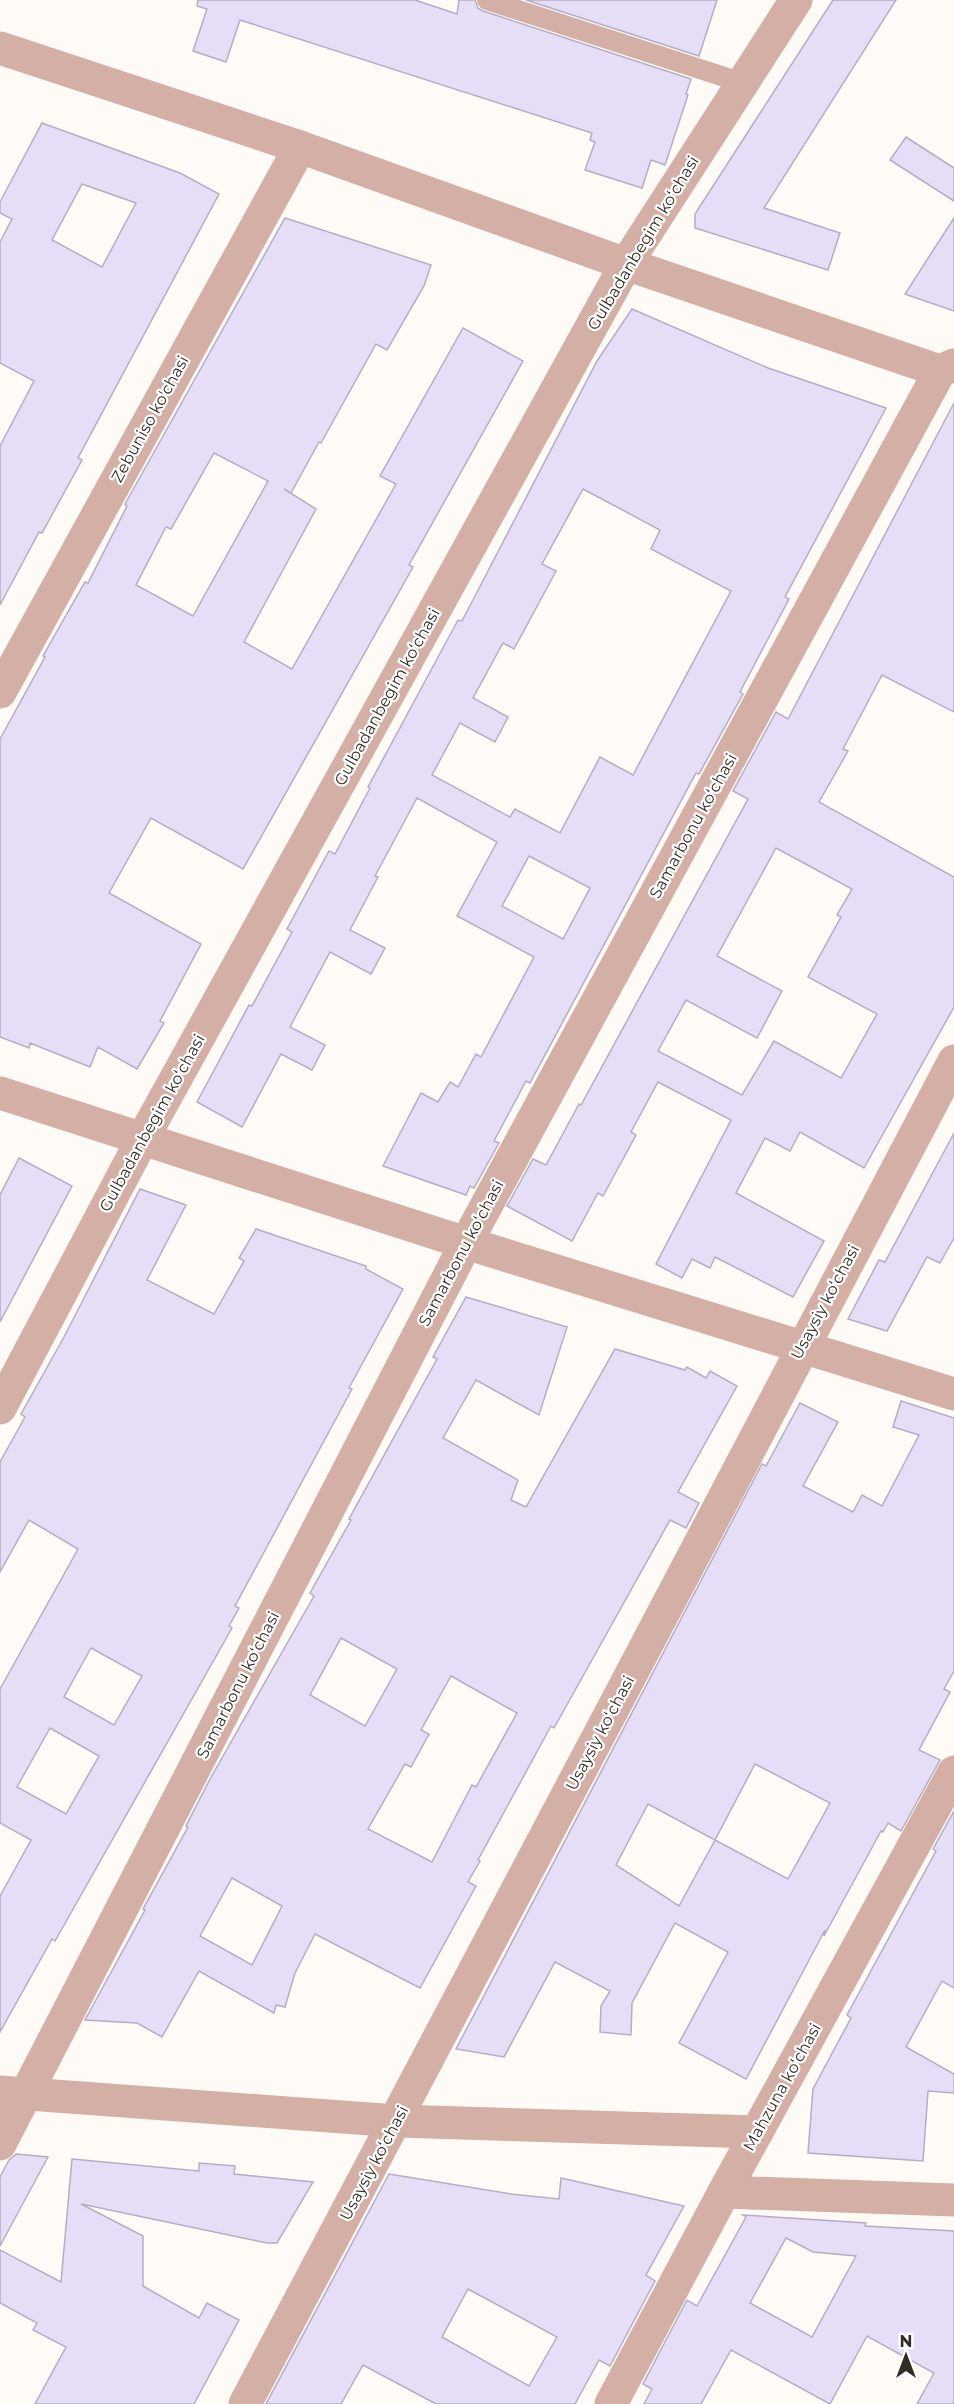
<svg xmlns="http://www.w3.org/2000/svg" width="954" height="2404" font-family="Montserrat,sans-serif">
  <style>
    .building { fill: #e6ddf6; stroke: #b6adc5; stroke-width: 1.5; fill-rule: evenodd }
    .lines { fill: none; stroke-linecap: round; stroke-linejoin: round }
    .lane { stroke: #d3afa5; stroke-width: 20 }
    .street { stroke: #d3afa5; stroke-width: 33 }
    .labels { text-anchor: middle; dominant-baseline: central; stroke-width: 4.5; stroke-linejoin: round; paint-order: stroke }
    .street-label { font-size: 16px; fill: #322c24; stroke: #fff }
  </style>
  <rect width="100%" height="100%" fill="#fefaf6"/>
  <g class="building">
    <polygon points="198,0 415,0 457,14 459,0 475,0 478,8 483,11 691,79 686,94 688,95 665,165 651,160 642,188 585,170 595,142 590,140 592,133 240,20 226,62 193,51 207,9 197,6"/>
    <polygon points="526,0 717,0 699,56"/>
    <polygon points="833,0 896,0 764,208 840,233 828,270 695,228 695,214"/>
    <path d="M 42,123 L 180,173 L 219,194 L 78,458 L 82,460 L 42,533 L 39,532 L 0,605 L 0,446 L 34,381 L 0,363 L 0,242 L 12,219 L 0,213 L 0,202 ZM 82,184 L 136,203 L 102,267 L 52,240 Z"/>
    <polygon points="906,137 954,168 954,201 890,160"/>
    <path d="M 285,218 L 431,265 L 424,286 L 387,350 L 376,344 L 321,443 L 319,442 L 291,493 L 284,489 L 316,509 L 244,642 L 292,669 L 396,484 L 380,476 L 463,328 L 523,361 L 409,565 L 413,567 L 243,869 L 151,818 L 109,893 L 201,944 L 160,1021 L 164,1023 L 137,1069 L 98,1047 L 90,1067 L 30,1043 L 29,1048 L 0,1037 L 0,739 L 45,657 L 43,656 L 85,582 L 88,583 L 127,506 L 125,504 ZM 214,453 L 268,481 L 193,616 L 136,585 L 166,527 L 171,529 Z"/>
    <polygon points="954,218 954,311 905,294"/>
    <path d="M 632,309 L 768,368 L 886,408 L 785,597 L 789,599 L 740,692 L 743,694 L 699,774 L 696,773 L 530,1083 L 526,1081 L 494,1141 L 499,1143 L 474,1188 L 470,1186 L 466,1195 L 383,1166 L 421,1093 L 438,1102 L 450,1082 L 458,1087 L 476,1054 L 481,1057 L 534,957 L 457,916 L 497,842 L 417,798 L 375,876 L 378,877 L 350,930 L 385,948 L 371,974 L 330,952 L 290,1027 L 325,1045 L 312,1070 L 281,1054 L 242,1127 L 197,1102 L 249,1005 L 252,1006 L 292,932 L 287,929 L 329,851 L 335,854 L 370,788 L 368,787 L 458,620 L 462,621 L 597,361 ZM 583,489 L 660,530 L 651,549 L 731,591 L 633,775 L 600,757 L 560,833 L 515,809 L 510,817 L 432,775 L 460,723 L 495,742 L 508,717 L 473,698 L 503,643 L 514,649 L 556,571 L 542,564 ZM 529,856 L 590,888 L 563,939 L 502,906 Z"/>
    <path d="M 954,403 L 954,712 L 882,675 L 843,749 L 848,751 L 819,802 L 954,877 L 954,1007 L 864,1168 L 800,1132 L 790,1151 L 765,1138 L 736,1193 L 824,1241 L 793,1297 L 715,1257 L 710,1268 L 692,1259 L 682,1278 L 656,1264 L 731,1120 L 658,1082 L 631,1132 L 636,1135 L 603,1196 L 598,1193 L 572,1241 L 507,1206 L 533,1159 L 546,1165 L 579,1104 L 581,1105 L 748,799 L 733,791 L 776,712 L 788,719 ZM 776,848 L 852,889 L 837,915 L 841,917 L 808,977 L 877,1014 L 841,1078 L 774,1041 L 742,1095 L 658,1051 L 686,1000 L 757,1038 L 782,991 L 717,956 Z"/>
    <polygon points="954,1133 954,1238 940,1263 927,1257 887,1331 848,1319 879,1260 885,1262"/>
    <polygon points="19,1158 72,1186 0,1322 0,1195"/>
    <path d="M 140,1189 L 186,1205 L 147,1280 L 214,1314 L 244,1261 L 239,1258 L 256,1229 L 366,1266 L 366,1269 L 403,1289 L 349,1388 L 352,1389 L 235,1606 L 239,1608 L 229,1626 L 232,1628 L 55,1941 L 52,1939 L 0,2032 L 0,1896 L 31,1840 L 0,1823 L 0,1689 L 78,1549 L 29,1520 L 0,1572 L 0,1462 L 25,1417 L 21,1414 L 64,1337 ZM 91,1648 L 142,1676 L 114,1725 L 64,1697 ZM 50,1728 L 99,1756 L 66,1814 L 17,1787 Z"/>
    <path d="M 466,1297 L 567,1327 L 539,1415 L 476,1380 L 443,1438 L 518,1480 L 511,1500 L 526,1507 L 615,1349 L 685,1370 L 687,1367 L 706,1378 L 710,1371 L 737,1386 L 678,1492 L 699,1503 L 686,1528 L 670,1520 L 554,1728 L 551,1726 L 478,1860 L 480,1861 L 468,1882 L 476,1886 L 420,1988 L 315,1934 L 295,1973 L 285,2007 L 276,2005 L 274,2013 L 199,1971 L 162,2037 L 137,2023 L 85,2020 L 145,1910 L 143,1909 L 188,1827 L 186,1826 L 210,1779 L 314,1596 L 310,1593 L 351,1520 L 349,1519 L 437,1359 L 433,1357 ZM 341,1638 L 397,1669 L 365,1726 L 310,1695 ZM 451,1676 L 517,1713 L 476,1787 L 472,1785 L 432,1862 L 368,1829 L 405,1764 L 411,1767 L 429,1734 L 421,1730 ZM 232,1878 L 282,1906 L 252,1965 L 200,1936 Z"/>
    <path d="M 901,1401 L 954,1418 L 954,1671 L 944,1689 L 950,1692 L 919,1750 L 940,1760 L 901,1831 L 888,1823 L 883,1832 L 881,1831 L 824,1936 L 825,1930 L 746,2079 L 679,2043 L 728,1952 L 675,1923 L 632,2003 L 631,2035 L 600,2032 L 601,2006 L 610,1991 L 555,1962 L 504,2057 L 456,2049 L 762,1464 L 766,1466 L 800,1403 L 838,1422 L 803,1486 L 853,1512 L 862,1495 L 882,1506 L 919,1435 L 893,1427 ZM 755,1764 L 830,1803 L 788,1879 L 715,1840 ZM 648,1804 L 715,1840 L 679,1906 L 616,1865 Z"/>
    <polygon points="954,1811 954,1988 942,1981 906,2047 954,2074 954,2093 928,2091 923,2161 808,2153 813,2089 851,2018 847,2015 936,1851 933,1849"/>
    <polygon points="16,2154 48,2157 0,2246 0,2177 9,2160"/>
    <polygon points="72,2159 199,2171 199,2163 235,2166 234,2174 313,2182 277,2243 267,2243 81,2204 143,2236 143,2286 199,2318 207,2303 239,2320 194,2404 35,2404 66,2347 33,2330 37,2323 0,2303 0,2250 61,2282"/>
    <path d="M 389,2174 L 511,2194 L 559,2199 L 561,2178 L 684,2206 L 646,2275 L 655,2281 L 610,2366 L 599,2360 L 575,2404 L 436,2404 L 363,2365 L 341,2404 L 266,2404 ZM 468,2289 L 557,2337 L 529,2386 L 442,2337 Z"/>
    <path d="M 743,2215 L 866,2223 L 865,2226 L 954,2231 L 954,2404 L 917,2404 L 934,2373 L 867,2336 L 830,2404 L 731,2350 L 701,2404 L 644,2404 L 652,2389 L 643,2384 L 687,2300 L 697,2306 L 746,2217 ZM 786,2238 L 813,2252 L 856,2256 L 812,2337 L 750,2303 Z"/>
  </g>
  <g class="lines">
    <polyline class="lane" points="487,0 743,83"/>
    <g class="street">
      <polyline points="0,48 300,147 626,264 940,371 954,365"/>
      <polyline points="0,692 300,147"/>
      <polyline points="0,1093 466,1243 954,1394"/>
      <polyline points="0,1408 143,1138 626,264 796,0"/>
      <polyline points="0,2092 397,2121 757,2132"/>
      <polyline points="0,2144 466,1243 940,371"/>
      <polyline points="724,2192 954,2200"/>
      <path d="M 245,2404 C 485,1958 716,1508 954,1061"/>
      <polyline points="611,2404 724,2192 954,1772"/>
    </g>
  </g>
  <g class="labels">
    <g class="street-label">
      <text transform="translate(643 243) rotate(-59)">Gulbadanbegim koʻchasi</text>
      <text transform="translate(150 419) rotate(-61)">Zebuniso ko'chasi</text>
      <text transform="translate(387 697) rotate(-61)">Gulbadanbegim koʻchasi</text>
      <text transform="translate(693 826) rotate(-61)">Samarbonu koʻchasi</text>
      <text transform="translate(152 1123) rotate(-61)">Gulbadanbegim koʻchasi</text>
      <text transform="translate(461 1253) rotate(-62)">Samarbonu koʻchasi</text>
      <text transform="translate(825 1302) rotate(-62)">Usaysiy koʻchasi</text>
      <text transform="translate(238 1685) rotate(-63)">Samarbonu koʻchasi</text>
      <text transform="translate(600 1733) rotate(-62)">Usaysiy koʻchasi</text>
      <text transform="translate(782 2087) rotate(-61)">Mahzuna koʻchasi</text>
      <text transform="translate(374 2163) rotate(-62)">Usaysiy koʻchasi</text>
    </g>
  </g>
  <g transform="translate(906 2356)" stroke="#ffffff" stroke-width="4.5" paint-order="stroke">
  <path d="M0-4.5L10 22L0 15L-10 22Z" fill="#322c24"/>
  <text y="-9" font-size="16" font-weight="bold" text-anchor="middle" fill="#322c24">N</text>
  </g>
</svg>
